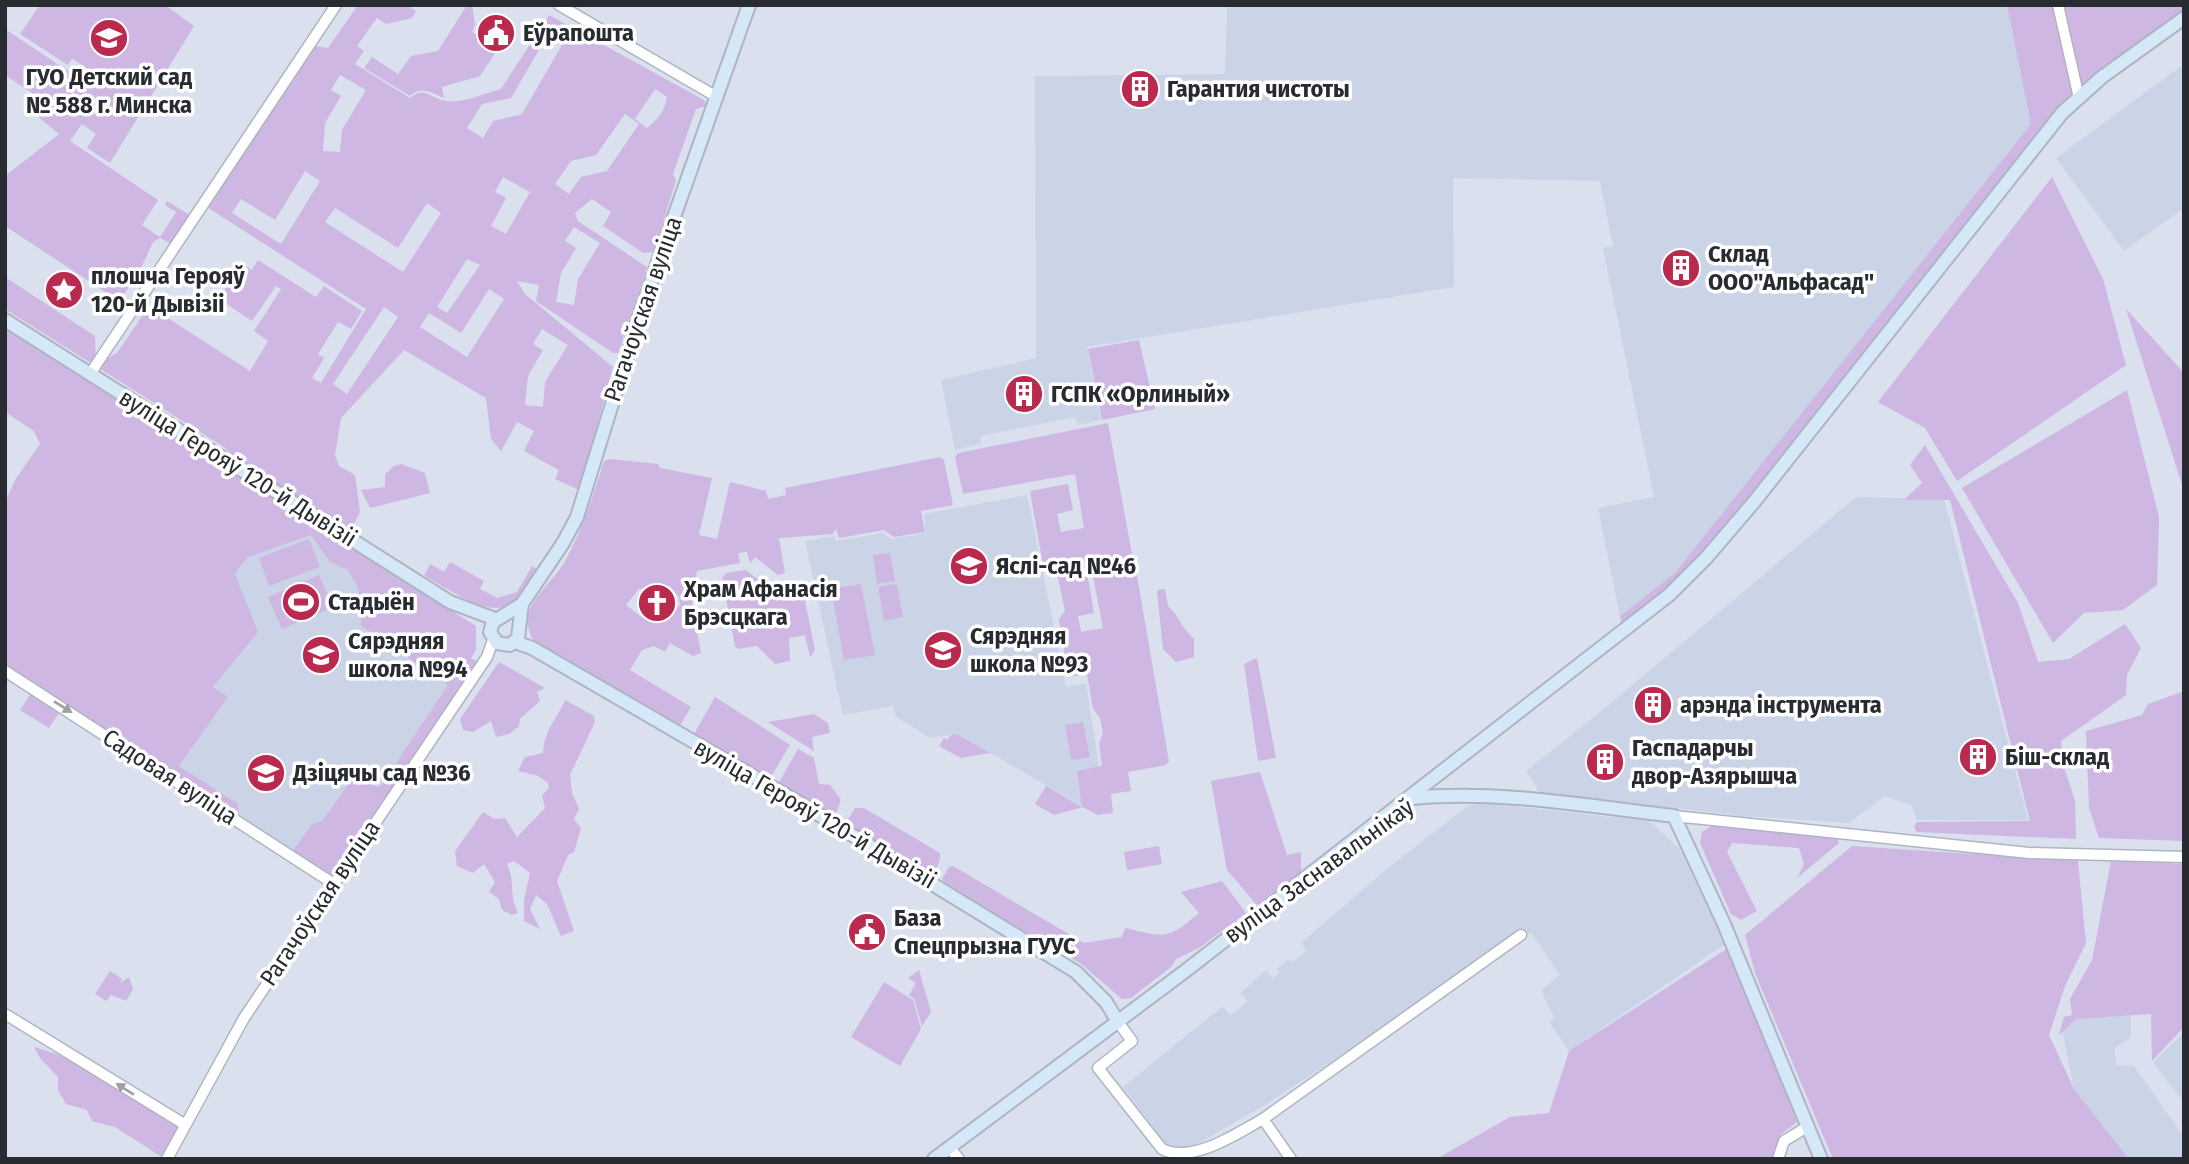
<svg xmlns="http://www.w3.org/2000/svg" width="2189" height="1164" font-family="'Fira Sans Condensed',sans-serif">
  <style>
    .built { fill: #cbd4e7 }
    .green { fill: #ceb7e3; fill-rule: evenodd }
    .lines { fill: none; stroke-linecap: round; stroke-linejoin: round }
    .street-casing { stroke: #afb4c2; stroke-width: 13 }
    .secondary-casing { stroke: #afb4c2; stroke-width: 16 }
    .street { stroke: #fff; stroke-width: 10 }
    .secondary { stroke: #d5e8f8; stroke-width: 12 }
    .oneway { fill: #9ea0a2 }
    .labels { text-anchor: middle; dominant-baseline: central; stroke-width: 7; stroke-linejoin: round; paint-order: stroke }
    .poi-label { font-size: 24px; font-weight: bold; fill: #282b30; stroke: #fff; text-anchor: start }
    .street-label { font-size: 24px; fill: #282b30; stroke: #fff }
  </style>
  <rect width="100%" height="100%" fill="#dae0ee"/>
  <g class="built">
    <polygon points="1227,5 2007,5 2032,124 1675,573 1620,616 1598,508 1654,497 1603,248 1613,246 1600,181 1453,178 1454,287 1087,347 1101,420 1078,425 1075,417 980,436 981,444 955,450 941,380 1036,358 1035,76 1225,74"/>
    <polygon points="2184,64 2184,208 2124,251 2056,158"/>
    <polygon points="1027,495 1066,686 1086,684 1105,803 1083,807 958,734 930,738 897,717 892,706 843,715 805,541 834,536 836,541 883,533 891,539 926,533 924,514"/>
    <polygon points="1856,497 1944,499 2028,820 1916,820 1913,806 1885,796 1849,823 1744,816 1540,793 1526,771 1605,708"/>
    <polygon points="311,534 330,562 348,570 358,588 361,626 448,685 380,787 352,779 322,821 312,824 294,851 238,817 237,804 179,766 228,697 212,688 258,632 233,577 248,557"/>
    <polygon points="1492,804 1649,821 1679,848 1725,944 1569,1051 1549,1022 1554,1018 1541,990 1560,975 1531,933 1528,934 1523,927 1393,1022 1263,1106 1187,1150 1169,1148 1123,1087 1223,1006 1230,1015 1239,1009 1247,1001 1240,993 1266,970 1273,978 1280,973 1277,969 1289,959 1293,962 1306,951 1301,943 1389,867 1469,805"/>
    <polygon points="2131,1015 2131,1037 2115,1048 2116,1065 2134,1066 2184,1137 2184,1159 2129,1159 2074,1089 2062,1030 2075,1019"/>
    <polygon points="2184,1032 2184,1102 2153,1063"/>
  </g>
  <g class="green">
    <polygon points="40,5 165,5 194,26 110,163 87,148 96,134 82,124 70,141 158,200 142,225 160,237 176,212 165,205 167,201 193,217 175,246 160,238 153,242 139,272 119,301 5,226 5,176 59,134 27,108 35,95 5,75 5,29 80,79 88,69 72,58 68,65 20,34"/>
    <path d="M 358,5 L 407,5 L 416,11 L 412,18 L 386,24 L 377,18 L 357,46 L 364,51 L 355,64 L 410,98 C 424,85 431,99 446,101 C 462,104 485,93 501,89 L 549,15 L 704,100 L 707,106 L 696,109 L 673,174 L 676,180 L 654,252 L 643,253 L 603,226 L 611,212 L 592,199 L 575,213 L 578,221 L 647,267 L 618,353 L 613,353 L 536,301 L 539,285 L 517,281 L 525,294 L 613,367 L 579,490 L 555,479 L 559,470 L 524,451 L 534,431 L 517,422 L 501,451 L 491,439 L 486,398 L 404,350 L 341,418 L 335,455 L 339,466 L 355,475 L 360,512 L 350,532 L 247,469 L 224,447 L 5,309 L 5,277 L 95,336 L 96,365 L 117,353 L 149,306 L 250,371 L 268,341 L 254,331 L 281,289 L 276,286 L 252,321 L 219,299 L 242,263 L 252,270 L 258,260 L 316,297 L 324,286 L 362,311 L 351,329 L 338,322 L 318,354 L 324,358 L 312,378 L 321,383 L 366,309 L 202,204 L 310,45 L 328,48 ZM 551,29 L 566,38 L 522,114 L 493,121 L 483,138 L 467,128 L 482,104 L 511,98 ZM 340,75 L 366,90 L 342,130 L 340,152 L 323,151 L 325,123 L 341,96 L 331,90 ZM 655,89 L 667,97 C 665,111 658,119 647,128 L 635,119 ZM 625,114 L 639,124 L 607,171 L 581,177 L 569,194 L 555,184 L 571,161 L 596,155 ZM 305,171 L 320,181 L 281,244 L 232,213 L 241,199 L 275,220 ZM 503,177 L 530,192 L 506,234 L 491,226 L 506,198 L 495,192 ZM 427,203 L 441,213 L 403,272 L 325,222 L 335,208 L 398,248 ZM 574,227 L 600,243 L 578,279 L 574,305 L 556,302 L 561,273 L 576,248 L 565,241 ZM 467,259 L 480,265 L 447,313 L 437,307 ZM 489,289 L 504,299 L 467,357 L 420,327 L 429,313 L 461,333 ZM 384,307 L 398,317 L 347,394 L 333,384 ZM 542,329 L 568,345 L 545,382 L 543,407 L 525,405 L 528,376 L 543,350 L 533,344 Z"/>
    <path d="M 467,5 L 472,5 L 475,25 L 472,32 L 498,49 L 480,76 L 442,87 L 444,98 C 432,93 421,85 410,96 L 364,68 L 372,57 L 398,74 L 411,56 L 438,51 Z"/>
    <polygon points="2007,5 2184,5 2184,18 2062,113 1706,558 1623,629 1620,616 1675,573 2031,124"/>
    <polygon points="2052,177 2103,279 2126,365 1957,481 1925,428 1878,402"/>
    <polygon points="2126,309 2184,373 2184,491"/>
    <path d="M 5,328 L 476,626 L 476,650 L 471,658 L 481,664 L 333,880 L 5,668 L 5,503 L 15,480 L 40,444 L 34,431 L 5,412 ZM 311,535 L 330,562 L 348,570 L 358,588 L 361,626 L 448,685 L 380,787 L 352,779 L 322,821 L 312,824 L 293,851 L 238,817 L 238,804 L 179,766 L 228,697 L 213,687 L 258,632 L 235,574 L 248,557 Z"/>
    <polygon points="1139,340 1155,409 1102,420 1088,349"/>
    <polygon points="2127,390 2159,517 2157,585 2123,610 2084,613 2053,643 1962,488"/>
    <polygon points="1108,423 1132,554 1128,558 1086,567 1094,613 1078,616 1081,632 1103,628 1093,577 1095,574 1131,566 1136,570 1169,761 1166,765 1128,772 1131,791 1111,794 1113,813 1098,815 1083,807 1054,815 1035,804 1046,786 1082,807 1077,771 1102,766 1099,743 1103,734 1100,718 1093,709 1087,674 1074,676 1068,672 1059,619 1065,611 1057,573 1043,566 1030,491 1068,484 1073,510 1057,514 1061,532 1084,528 1075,474 963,494 955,457 958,453"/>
    <polygon points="1925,445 2018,603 2038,662 2069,659 2125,624 2141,648 2127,675 2126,695 2061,741 2064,767 2075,801 2076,839 1917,832 1914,827 1917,822 2030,821 1950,500 1904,500 1922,483 1910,465"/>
    <path d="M 940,457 L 944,460 L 953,505 L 921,511 L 925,532 L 894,537 L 884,530 L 839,538 L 836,528 L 833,534 L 779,538 L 785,573 L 778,575 L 755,557 L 750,563 L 747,552 L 738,553 L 740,563 L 697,571 L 692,605 L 701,653 L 693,656 L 670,643 L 665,652 L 654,646 L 642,650 L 630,670 L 691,707 L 676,732 L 535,643 C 528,632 525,619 531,607 C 539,591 555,578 564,563 C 582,531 593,496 604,461 L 611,459 L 658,464 L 660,468 L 712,478 L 699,535 L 717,539 L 730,482 L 766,491 L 768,499 L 786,495 L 785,488 ZM 670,586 L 679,597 L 680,605 L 670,617 L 643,618 L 626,605 L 639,589 Z"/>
    <polygon points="401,464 425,473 430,493 370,508 361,490 385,487 385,474 394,466"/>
    <polygon points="309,539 320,567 269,586 259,558"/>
    <polygon points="890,553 895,581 877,584 873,555"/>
    <path d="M 450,562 L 484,581 L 480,589 L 497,598 L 517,592 L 532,566 L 539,570 C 531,580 524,592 515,601 C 492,623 447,587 424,576 L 430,564 L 444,572 Z"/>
    <polygon points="746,570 768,587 801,581 815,650 810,657 805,635 789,638 790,661 775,664 757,646 738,649 735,646 722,578 726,573"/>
    <polygon points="319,575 333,607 282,629 268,597"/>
    <polygon points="861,584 875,655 844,660 831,589"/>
    <polygon points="897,584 903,617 884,621 878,587"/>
    <path d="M 1160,589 L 1165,589 L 1168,606 C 1179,616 1182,629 1194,639 L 1194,657 L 1176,662 L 1163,649 L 1157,591 Z"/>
    <polygon points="1257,658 1276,758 1258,761 1244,664"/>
    <polygon points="499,662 545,688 537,692 540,701 520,719 519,726 509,734 496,737 491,721 473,732 463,730 460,719"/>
    <polygon points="34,689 63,707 49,728 20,710"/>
    <polygon points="2184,691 2184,841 2099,838 2089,808 2086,731 2142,715 2148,704"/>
    <polygon points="715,697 790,745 769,780 693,736"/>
    <path d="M 565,700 L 594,716 L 595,722 L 570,775 L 572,793 L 579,809 L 574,819 L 581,828 L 574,852 L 568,855 L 557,881 L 574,931 L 561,936 L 547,904 L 536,895 L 530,909 L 540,929 L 524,921 L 524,900 L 530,873 L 514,861 L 507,864 C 516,883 508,893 518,913 L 512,915 L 502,910 L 499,899 L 489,892 L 495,882 L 484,864 L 473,873 L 457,866 L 455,851 L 483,812 L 494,819 L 505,818 L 517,837 L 545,808 L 542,795 L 549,788 L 548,783 L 538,776 L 518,771 L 525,757 L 543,753 C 545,728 556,721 565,700 Z"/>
    <polygon points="814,714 828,723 830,733 812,737 814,751 768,722"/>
    <polygon points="1083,722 1090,757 1071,760 1065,725"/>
    <polygon points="957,734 990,753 961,758 939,746 944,738 947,740 951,735"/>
    <polygon points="798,749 814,758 819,784 830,785 841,800 835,816 777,786"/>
    <polygon points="1260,772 1287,855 1301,852 1301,874 1261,904 1256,904 1227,870 1211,781"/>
    <path d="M 855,808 L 864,808 L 940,853 C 941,863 935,873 926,876 L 847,829 L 846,823 Z"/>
    <polygon points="1711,826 1837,838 1839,843 1797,878 1804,864 1799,848 1732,843 1727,852 1757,911 1741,920 1731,914 1700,843 1702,832"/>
    <polygon points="1159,846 1162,864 1127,870 1124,852"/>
    <polygon points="1852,846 2078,861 2086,943 2065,986 2049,1035 2074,1089 2129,1159 1833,1159 1755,973 1745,935"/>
    <polygon points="2111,861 2184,864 2184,1027 2152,1061 2151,1014 2076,1019 2059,1035 2064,1017 2072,1015 2070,999 2092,960"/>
    <path d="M 953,866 L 1084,943 L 1122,937 L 1125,928 C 1166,937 1166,941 1199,913 L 1181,892 L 1222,881 L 1246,913 L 1199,948 L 1176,959 L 1171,967 L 1131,998 L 1122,999 L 1080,963 L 944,885 L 942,879 L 949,867 Z"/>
    <polygon points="1728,948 1797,1122 1780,1135 1772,1159 1436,1159 1510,1117 1549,1113 1569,1051"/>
    <polygon points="919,970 931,1012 922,1026 914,999 909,995 916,983 908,978"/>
    <polygon points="110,971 122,979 120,983 129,977 133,989 126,1001 111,995 106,1001 95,994"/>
    <polygon points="884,982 913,1000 921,1029 900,1066 851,1037"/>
    <polygon points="34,1047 63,1056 63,1053 184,1124 165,1159 115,1127 92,1121 87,1110 66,1104 58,1090 58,1077 40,1058"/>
  </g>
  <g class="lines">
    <g class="street-casing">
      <g id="street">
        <polyline points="559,5 717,97"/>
        <polyline points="2058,5 2079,98"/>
        <polyline points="90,374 336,5"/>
        <polyline points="5,671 334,884"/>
        <polyline points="1674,816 2029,853 2184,857"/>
        <polyline points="5,1014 184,1124"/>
        <path d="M 1118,1022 L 1132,1041 L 1098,1068 L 1162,1149 C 1192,1164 1236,1134 1263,1119 L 1521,935"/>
        <polyline points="1263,1119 1291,1159"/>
        <polyline points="949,1147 959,1159"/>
        <polyline points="167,1159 244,1018 487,657 493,640"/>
        <polyline points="1778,1159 1784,1141 1807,1127"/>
      </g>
    </g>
    <g class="secondary-casing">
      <g id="secondary">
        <polyline points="5,320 450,602 495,619"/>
        <polyline points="522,604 518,638 510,645 497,643 490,632 493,622 522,604 563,543 577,517 641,310 749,5"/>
        <polyline points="515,642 532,648 803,805 1076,972 1106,1002 1118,1022"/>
        <path d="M 1412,798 C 1499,790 1587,806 1674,816 L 1724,924 L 1821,1159"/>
        <polyline points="934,1159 1184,972 1669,595 1706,558 1754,502 2062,113 2102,77 2184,18"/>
      </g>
    </g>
    <use href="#street" class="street"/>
    <use href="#secondary" class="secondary"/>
  </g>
  <defs><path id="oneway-solid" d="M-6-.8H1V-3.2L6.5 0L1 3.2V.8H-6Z" transform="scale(1.75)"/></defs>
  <g class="oneway">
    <use href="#oneway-solid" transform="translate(63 707) rotate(32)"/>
    <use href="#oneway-solid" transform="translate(125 1089) rotate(-148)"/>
  </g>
  <defs>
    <g id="civic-disc" transform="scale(2.0125)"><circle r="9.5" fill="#ba294e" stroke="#fff"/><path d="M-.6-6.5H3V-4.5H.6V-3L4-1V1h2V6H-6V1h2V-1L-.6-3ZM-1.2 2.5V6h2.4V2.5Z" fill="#fff"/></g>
    <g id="school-disc" transform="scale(2.0125)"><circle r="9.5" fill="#ba294e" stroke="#fff"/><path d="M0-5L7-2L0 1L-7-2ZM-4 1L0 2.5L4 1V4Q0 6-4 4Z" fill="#fff"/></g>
    <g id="building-disc" transform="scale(2.0125)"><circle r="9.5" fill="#ba294e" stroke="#fff"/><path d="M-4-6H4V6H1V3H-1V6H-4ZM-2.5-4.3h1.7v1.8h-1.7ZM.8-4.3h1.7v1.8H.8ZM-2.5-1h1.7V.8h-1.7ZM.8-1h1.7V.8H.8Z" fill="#fff"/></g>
    <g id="sight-disc" transform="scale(2.0125)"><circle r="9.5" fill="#ba294e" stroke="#fff"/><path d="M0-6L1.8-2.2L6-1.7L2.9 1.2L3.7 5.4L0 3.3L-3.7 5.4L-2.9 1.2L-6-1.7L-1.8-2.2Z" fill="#fff"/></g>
    <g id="stadium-disc" transform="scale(2.0125)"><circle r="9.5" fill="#ba294e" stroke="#fff"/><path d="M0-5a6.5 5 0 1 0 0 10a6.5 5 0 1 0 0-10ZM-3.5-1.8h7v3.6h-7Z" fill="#fff"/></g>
    <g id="church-disc" transform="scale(2.0125)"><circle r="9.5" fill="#ba294e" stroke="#fff"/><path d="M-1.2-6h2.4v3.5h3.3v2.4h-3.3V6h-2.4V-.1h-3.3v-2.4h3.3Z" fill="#fff"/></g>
  </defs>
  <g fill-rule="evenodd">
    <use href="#civic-disc" x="496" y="33"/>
    <use href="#school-disc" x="109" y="38"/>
    <use href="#building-disc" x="1140" y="89"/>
    <use href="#building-disc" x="1681" y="268"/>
    <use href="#sight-disc" x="64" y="290"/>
    <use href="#building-disc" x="1024" y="394"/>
    <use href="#school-disc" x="969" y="566"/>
    <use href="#stadium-disc" x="301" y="602"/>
    <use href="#church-disc" x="657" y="603"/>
    <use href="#school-disc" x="943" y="650"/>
    <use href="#school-disc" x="321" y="655"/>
    <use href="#building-disc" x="1653" y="705"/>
    <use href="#building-disc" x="1978" y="757"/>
    <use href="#building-disc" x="1605" y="762"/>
    <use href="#school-disc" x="266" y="773"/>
    <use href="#civic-disc" x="867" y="932"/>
  </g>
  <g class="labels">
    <g class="poi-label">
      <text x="523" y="33">Еўрапошта</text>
      <text x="109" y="77" text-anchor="middle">ГУО Детский сад<tspan x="109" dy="28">№ 588 г. Минска</tspan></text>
      <text x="1167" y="89">Гарантия чистоты</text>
      <text x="1708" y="254">Склад<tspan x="1708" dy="28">ООО"Альфасад"</tspan></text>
      <text x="91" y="276">плошча Герояў<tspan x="91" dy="28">120-й Дывізіі</tspan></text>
      <text x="1051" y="394">ГСПК «Орлиный»</text>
      <text x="996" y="566">Яслі-сад №46</text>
      <text x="684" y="589">Храм Афанасія<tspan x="684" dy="28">Брэсцкага</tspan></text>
      <text x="328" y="602">Стадыён</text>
      <text x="970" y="636">Сярэдняя<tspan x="970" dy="28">школа №93</tspan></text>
      <text x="348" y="641">Сярэдняя<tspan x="348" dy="28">школа №94</tspan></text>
      <text x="1680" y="705">арэнда інструмента</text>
      <text x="1632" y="748">Гаспадарчы<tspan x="1632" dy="28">двор-Азярышча</tspan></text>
      <text x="2005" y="757">Біш-склад</text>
      <text x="293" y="773">Дзіцячы сад №36</text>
      <text x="894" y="918">База<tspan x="894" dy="28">Спецпрызна ГУУС</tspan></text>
    </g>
    <g class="street-label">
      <text transform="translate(643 309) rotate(-71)">Рагачоўская вуліца</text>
      <text transform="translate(238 468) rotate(32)">вуліца Герояў 120-й Дывізіі</text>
      <text transform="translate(170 777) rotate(33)">Садовая вуліца</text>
      <text transform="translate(815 814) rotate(30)">вуліца Герояў 120-й Дывізіі</text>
      <text transform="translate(1319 871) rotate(-36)">вуліца Заснавальнікаў</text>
      <text transform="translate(320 903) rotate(-56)">Рагачоўская вуліца</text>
    </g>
  </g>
  <rect width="2189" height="1164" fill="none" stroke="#282b30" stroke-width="14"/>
</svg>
